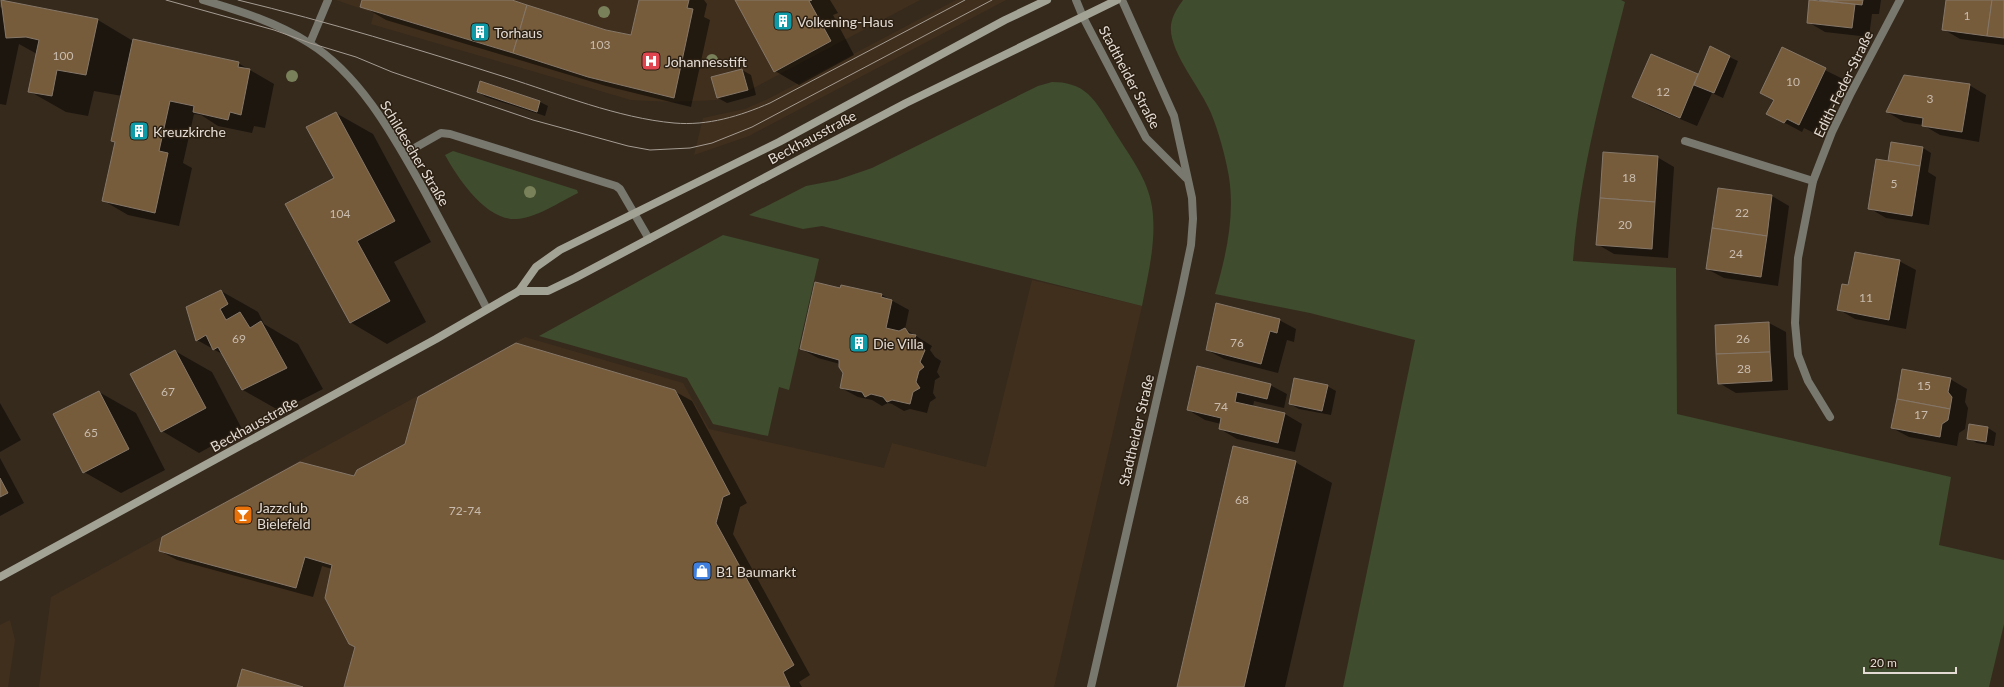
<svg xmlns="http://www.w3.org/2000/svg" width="2004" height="687" font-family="Lato,sans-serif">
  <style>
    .built { fill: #402f1d }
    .green { fill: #3f4c2d }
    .shadow { fill: #0007 }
    .building { fill: #775c3c; stroke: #857768 }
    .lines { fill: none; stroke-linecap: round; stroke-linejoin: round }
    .service { stroke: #78786f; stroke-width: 8 }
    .minor { stroke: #78786f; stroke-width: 8 }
    .tertiary { stroke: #78786f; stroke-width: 8 }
    .secondary { stroke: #a3a395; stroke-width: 8 }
    .tram { stroke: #a59c92; stroke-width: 1 }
    .tree { fill: #79815a }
    .labels { text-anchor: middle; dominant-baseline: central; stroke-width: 3; stroke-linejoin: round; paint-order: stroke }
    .number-label { font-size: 12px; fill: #c9bcae }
    .poi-label { font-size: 14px; fill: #e4dcd4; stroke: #2c2013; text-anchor: start }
    .street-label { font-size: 14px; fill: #e4dcd4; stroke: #2c2013 }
  </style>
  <rect width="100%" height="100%" fill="#362a1d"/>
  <g class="built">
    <polygon points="336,0 920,0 748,91 716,100 673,102 631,100 371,24 374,13"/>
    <polygon points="956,0 1006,0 749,136 694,155 703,118 745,109 768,99"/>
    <polygon points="1032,280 1142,306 1054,687 39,687 51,597 525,337 683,383 709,429 884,468 892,443 986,467"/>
    <polygon points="10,620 15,640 8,687 0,687 0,625"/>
  </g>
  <g class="green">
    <path d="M 1183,0 L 1621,0 L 1625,2 C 1603,89 1580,170 1573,261 L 1676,268 L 1677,414 L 1951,477 L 1939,545 L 2004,560 L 2004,624 L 1989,687 L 1343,687 L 1415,340 L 1310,313 L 1215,294 C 1226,256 1235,217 1229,177 C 1225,155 1219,133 1211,113 C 1201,88 1168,51 1171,25 C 1172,16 1178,7 1183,0 Z"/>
    <path d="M 1052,82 C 1066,82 1078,85 1088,94 C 1098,103 1106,118 1113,129 C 1128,154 1148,178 1152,207 C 1157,240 1148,274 1142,306 L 822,226 L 803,229 L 749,215 L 806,186 L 837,180 L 872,168 L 1038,86 Z"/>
    <path d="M 453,151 L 577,190 L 578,193 C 559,202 537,218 516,219 C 486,221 457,177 445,155 Z"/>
    <polygon points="723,235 819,259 789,390 779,387 768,436 713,424 687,378 539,336"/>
  </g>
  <g class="shadow">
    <polygon points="363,0 508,0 606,30 632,36 640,0 704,0 707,4 704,17 710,20 691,107 606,86 386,20 362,6"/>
    <polygon points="736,0 830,0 838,13 833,15 854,55 799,85 775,71"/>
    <polygon points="1811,0 1881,0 1879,14 1872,14 1869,37 1825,32 1808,22"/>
    <polygon points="1947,0 2004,0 2004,45 1960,39 1943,29"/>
    <polygon points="0,7 3,9 98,20 133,41 238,63 274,84 265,128 254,126 252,133 218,126 201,115 194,114 183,163 192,168 179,226 128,215 104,201 116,143 113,141 122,96 94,91 88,116 66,112 29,91 37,54 19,44 6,105 0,104"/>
    <polygon points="1710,48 1738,61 1723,98 1712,93 1697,126 1651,107 1634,97 1652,55 1699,75"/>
    <polygon points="1782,49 1843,79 1816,134 1804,128 1802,132 1768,114 1774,100 1761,93"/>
    <polygon points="742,70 751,75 756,95 727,103 718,98"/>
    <polygon points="481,82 540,102 548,106 545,116 486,97 478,92"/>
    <polygon points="1969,85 1986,95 1979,142 1940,135 1923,125 1904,122 1887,112"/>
    <polygon points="336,113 373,134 431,242 394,262 426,322 387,344 350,322 335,178"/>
    <polygon points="1923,148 1931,153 1928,172 1936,177 1929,225 1886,218 1869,208 1893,163"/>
    <polygon points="1657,157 1674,167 1668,258 1614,254 1597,244"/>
    <polygon points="1772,196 1789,206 1778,286 1724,278 1707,269"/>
    <polygon points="1899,261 1916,270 1906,329 1855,319 1838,309"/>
    <polygon points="840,289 882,295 909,310 905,329 932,346 930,350 935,357 941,361 937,372 940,377 935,380 933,393 936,398 930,402 927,413 910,409 904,411 892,404 888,403 882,406 872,400 858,397 841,388 844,373 840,364 818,358 801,349"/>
    <polygon points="221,291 258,312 264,324 298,344 323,389 280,411 243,390 224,355 197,340"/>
    <polygon points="1279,320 1296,329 1294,342 1287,340 1278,373 1224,359 1207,350"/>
    <polygon points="1769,323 1786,332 1788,390 1736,393 1719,383"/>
    <polygon points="175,351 212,372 242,429 199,453 162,431"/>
    <polygon points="1197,368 1270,385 1287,394 1284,408 1254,401 1253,407 1285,414 1302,424 1295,452 1237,439 1220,429 1221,424 1205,420 1188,410"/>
    <polygon points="1950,379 1967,389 1965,402 1968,408 1965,429 1959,433 1957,446 1909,437 1892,428"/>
    <polygon points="1327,386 1336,391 1331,415 1299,409 1290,404"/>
    <polygon points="674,391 692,401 747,503 740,507 733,534 810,675 799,682 802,687 345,687 356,647 332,569 322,566 313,597 177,560 160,551 355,477"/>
    <polygon points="99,392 136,413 165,470 121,493 84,472"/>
    <polygon points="0,403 21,440 0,452"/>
    <polygon points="1988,428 1996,433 1994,446 1977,443 1968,438"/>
    <polygon points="0,458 24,503 0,516"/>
    <polygon points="1295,462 1332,483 1285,687 1178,687"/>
  </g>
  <g class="building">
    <polygon points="1,0 98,19 86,75 57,70 52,96 28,92 39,40 26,37 6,38"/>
    <polygon points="362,0 512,0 527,5 513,53 360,7"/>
    <polygon points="639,0 689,0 687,8 693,9 674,98 588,77 513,53 527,5 606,30 631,35"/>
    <polygon points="735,0 812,0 809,1 831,41 774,72"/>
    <polygon points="1809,0 1855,4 1852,28 1807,23"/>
    <polygon points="1819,0 1863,0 1862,5"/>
    <polygon points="1946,0 1992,0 1987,36 1942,30"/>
    <polygon points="1992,0 2004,0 2004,38 1987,36"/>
    <polygon points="133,39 239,62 238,67 250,69 241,115 230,112 228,120 193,112 194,106 170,101 159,151 168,153 155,213 102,201 115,142 111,141"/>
    <polygon points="1710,46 1730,56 1714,93 1694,85"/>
    <polygon points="1782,47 1826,68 1799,125 1787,119 1784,123 1766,114 1774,100 1760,93"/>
    <polygon points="1651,54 1698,74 1680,118 1632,97"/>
    <polygon points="742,69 748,90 717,98 711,77"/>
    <polygon points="1904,75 1970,84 1962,132 1922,126 1923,118 1886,112"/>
    <polygon points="480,81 540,101 537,112 477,92"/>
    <polygon points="336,112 395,221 357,241 390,301 350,323 285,204 334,178 306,127"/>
    <polygon points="1891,142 1923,147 1920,166 1888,161"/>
    <polygon points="1603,152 1658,156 1655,202 1600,198"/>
    <polygon points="1876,159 1920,166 1912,216 1868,209"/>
    <polygon points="1718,188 1772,195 1767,236 1712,228"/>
    <polygon points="1600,198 1655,202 1652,249 1596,245"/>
    <polygon points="1712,228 1767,236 1761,277 1706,269"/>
    <polygon points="1855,252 1900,260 1889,320 1837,310 1842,284 1848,285"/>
    <polygon points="815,282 840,288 841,285 882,294 881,297 892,300 886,328 899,331 905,328 909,334 916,335 914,340 918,347 925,350 920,362 924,367 919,371 916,382 920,388 913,392 910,404 892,400 887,402 883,397 871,394 865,397 862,392 840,388 843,373 839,367 839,360 800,349"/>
    <polygon points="221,290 228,304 220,309 226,320 240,312 250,328 261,321 287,368 242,390 218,347 213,350 206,335 196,341 186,307"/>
    <polygon points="1216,303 1280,319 1277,333 1270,331 1261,364 1206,350"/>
    <polygon points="1769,322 1770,352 1716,354 1715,325"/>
    <polygon points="516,343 675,390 730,494 723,497 716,523 794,665 783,672 790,687 344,687 355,647 349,644 325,598 332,565 305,557 296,588 159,551 162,537 300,462 354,476 357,470 405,444 418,397"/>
    <polygon points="175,350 206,408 161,432 130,374"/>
    <polygon points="1770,352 1772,381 1718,384 1716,354"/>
    <polygon points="1197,366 1271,384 1267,399 1237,392 1235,402 1285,413 1278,443 1219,429 1221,418 1187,410"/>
    <polygon points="1902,369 1951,378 1948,392 1952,397 1950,409 1897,399"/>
    <polygon points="1294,378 1328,385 1322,411 1289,404"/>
    <polygon points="99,391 129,449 83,473 53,414"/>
    <polygon points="1897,399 1950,409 1948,420 1942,424 1940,437 1891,428"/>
    <polygon points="1969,424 1988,427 1986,442 1967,439"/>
    <polygon points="1233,446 1296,461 1244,687 1177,687"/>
    <polygon points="0,478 8,493 0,497"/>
    <polygon points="242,669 303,687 237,687"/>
  </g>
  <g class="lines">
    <g class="service">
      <polyline points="310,43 328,0"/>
      <polyline points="404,154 441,133 450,134 616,186 620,189 649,239"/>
    </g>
    <g class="minor">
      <path d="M 203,0 C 240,11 276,22 309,43 C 362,76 395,139 425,192 C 446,231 467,270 487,309"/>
      <polyline points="1685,141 1813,181"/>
      <polyline points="1830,417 1808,381 1798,355 1795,323 1798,258 1813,181 1832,132 1850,95 1900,0"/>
    </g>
    <g class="tertiary">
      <polyline points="1076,0 1083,17 1146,138 1186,178"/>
      <polyline points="1091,687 1181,293 1191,245 1193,219 1192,198 1174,116 1122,0"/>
    </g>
    <g class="secondary">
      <polyline points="519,291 548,291 575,278 906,103 1117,0"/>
      <polyline points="0,577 436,339 519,291 536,267 560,250 779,142 1005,20 1047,0"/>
    </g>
    <g class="tram">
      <polyline points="166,0 274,30 310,43 356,57 392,72 533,120 628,146 650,150 690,148 712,143 752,127 992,0"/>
      <path d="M 238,0 C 329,22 417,49 505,77 C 559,94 618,118 674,123 C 708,126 740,116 770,103 L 965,0"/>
    </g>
  </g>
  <g class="tree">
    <circle cx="604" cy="12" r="6"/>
    <circle cx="712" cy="60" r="6"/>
    <circle cx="292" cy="76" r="6"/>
    <circle cx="530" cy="192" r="6"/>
  </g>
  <defs>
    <g id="building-square" transform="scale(1)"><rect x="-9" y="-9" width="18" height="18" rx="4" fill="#0f9aa8" stroke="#2c2013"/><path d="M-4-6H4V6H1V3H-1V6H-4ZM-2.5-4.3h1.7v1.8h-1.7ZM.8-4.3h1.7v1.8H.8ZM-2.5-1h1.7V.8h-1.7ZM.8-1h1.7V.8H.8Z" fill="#fff"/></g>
    <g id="hospital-square" transform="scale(1)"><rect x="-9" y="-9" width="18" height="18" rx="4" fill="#e0444e" stroke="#2c2013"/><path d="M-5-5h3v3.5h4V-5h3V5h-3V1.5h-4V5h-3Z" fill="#fff"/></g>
    <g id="bar-square" transform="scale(1)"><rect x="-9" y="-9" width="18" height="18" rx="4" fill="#e8710a" stroke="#2c2013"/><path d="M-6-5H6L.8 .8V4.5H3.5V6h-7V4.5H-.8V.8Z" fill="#fff"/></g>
    <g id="shop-square" transform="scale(1)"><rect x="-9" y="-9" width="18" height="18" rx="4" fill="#3f7fe0" stroke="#2c2013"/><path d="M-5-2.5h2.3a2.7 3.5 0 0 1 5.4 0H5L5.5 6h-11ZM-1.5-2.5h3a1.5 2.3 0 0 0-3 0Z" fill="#fff"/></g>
  </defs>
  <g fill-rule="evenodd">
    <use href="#building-square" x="783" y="21"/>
    <use href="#building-square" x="480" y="32"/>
    <use href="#hospital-square" x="651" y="61"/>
    <use href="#building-square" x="139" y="131"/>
    <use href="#building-square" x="859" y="343"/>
    <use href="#bar-square" x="243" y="515"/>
    <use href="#shop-square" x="702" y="571"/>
  </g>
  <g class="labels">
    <g class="number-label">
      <text x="1967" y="15">1</text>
      <text x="600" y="44">103</text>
      <text x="63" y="55">100</text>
      <text x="1793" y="81">10</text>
      <text x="1663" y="91">12</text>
      <text x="1930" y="98">3</text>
      <text x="1629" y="177">18</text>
      <text x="1894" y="183">5</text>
      <text x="1742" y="212">22</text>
      <text x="340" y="213">104</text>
      <text x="1625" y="224">20</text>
      <text x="1736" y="253">24</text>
      <text x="1866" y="297">11</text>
      <text x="239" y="338">69</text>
      <text x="1743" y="338">26</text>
      <text x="1237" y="342">76</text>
      <text x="1744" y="368">28</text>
      <text x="1924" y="385">15</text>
      <text x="168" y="391">67</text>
      <text x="1221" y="406">74</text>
      <text x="1921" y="414">17</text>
      <text x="91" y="432">65</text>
      <text x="1242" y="499">68</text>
      <text x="465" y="510">72-74</text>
    </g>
    <g class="poi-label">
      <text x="797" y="21">Volkening-Haus</text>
      <text x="494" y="32">Torhaus</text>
      <text x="665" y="61">Johannesstift</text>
      <text x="153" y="131">Kreuzkirche</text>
      <text x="873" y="343">Die Villa</text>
      <text x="257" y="507">Jazzclub<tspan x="257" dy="16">Bielefeld</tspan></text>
      <text x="716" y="571">B1 Baumarkt</text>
    </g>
    <g class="street-label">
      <text transform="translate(1130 77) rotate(62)">Stadtheider Straße</text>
      <text transform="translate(1843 84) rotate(-64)">Edith-Feder-Straße</text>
      <text transform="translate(812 137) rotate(-28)">Beckhausstraße</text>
      <text transform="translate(415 153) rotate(59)">Schildescher Straße</text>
      <text transform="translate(254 424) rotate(-29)">Beckhausstraße</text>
      <text transform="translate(1136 430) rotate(-77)">Stadtheider Straße</text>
    </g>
  </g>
  <path d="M1864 667v6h92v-6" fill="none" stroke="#e4dcd4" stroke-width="2"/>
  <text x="1870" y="667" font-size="12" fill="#e4dcd4" stroke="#2c2013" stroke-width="3" paint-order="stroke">20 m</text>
</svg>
